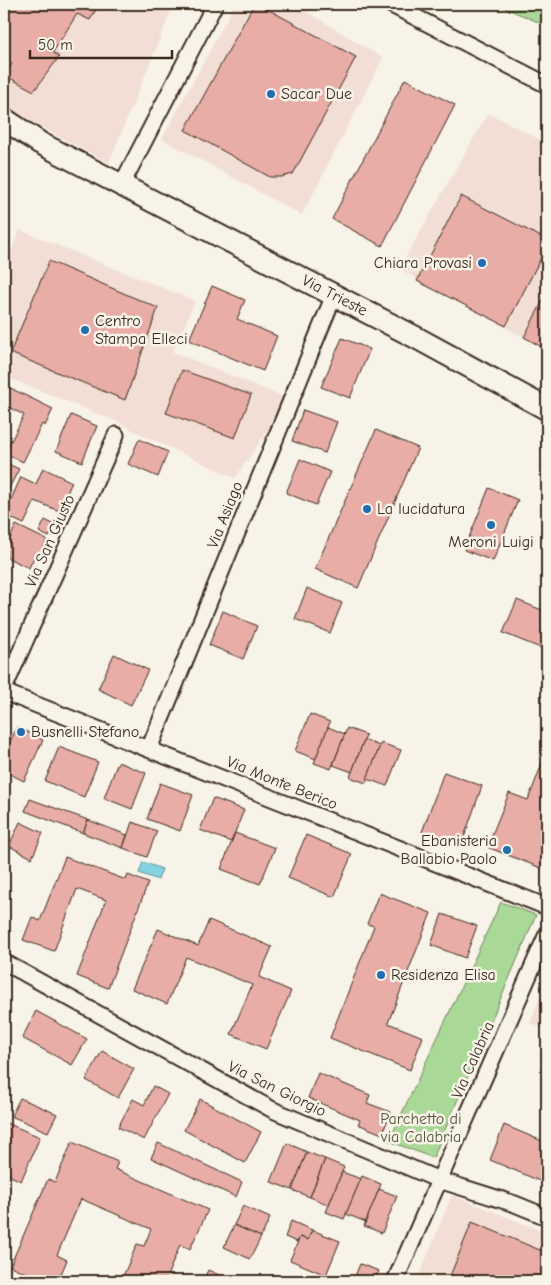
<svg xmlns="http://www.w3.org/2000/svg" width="551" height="1285" font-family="'Comic Neue',sans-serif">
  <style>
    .built { fill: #f2ded4 }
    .green { fill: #a9d897; stroke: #72815a }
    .water { fill: #84d3e2; stroke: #678f94 }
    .building { fill: #e7ada6; stroke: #3b2a1e }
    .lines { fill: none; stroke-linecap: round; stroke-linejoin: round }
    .street-casing { stroke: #3b2a1e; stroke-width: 19 }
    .secondary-casing { stroke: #3b2a1e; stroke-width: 25 }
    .street { stroke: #f7f3e8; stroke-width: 15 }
    .secondary { stroke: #f7f3e8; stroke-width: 21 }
    .poi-dot { fill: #1f6fb2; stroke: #f7f3e8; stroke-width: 2 }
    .labels { text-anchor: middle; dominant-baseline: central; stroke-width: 5; stroke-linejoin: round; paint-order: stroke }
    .poi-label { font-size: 16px; fill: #3b2a1e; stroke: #f7f3e8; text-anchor: start }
    .street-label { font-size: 16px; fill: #3b2a1e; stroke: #f7f3e8 }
    .park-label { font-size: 16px; fill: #56563c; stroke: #f7f3e8 }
  </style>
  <rect width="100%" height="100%" fill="#f7f3e8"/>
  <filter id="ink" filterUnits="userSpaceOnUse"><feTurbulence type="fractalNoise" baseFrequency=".02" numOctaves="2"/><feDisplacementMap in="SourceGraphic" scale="10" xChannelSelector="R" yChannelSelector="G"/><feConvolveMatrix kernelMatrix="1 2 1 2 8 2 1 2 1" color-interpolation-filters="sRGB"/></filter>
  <g filter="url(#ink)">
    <g class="built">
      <polygon points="4,4 174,4 109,163 22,117 4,106"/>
      <polygon points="235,4 294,4 383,58 302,215 162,139"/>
      <polygon points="488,113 547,143 547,350 399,269"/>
      <polygon points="20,230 195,301 173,352 289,399 235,478 136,432 120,423 4,376 4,269"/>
      <polygon points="547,980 547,1030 530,1023"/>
      <polygon points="452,1195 547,1233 547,1281 417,1281"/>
    </g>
    <g class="green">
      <polygon points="496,4 547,4 547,26"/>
      <polygon points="501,902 536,915 433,1158 389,1141"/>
    </g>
    <polygon class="water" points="143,862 162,869 158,880 139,873"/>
    <g class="building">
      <polygon points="9,4 99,4 90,20 77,14 53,52 59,57 34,91 6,76 12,63 4,58 4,13"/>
      <polygon points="254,4 258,4 356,57 293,174 282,177 270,177 185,130"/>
      <polygon points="405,79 455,105 382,246 332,219"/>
      <polygon points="461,196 547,240 547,246 506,326 417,281"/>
      <polygon points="49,261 158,308 125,400 10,353"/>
      <polygon points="212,286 245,300 237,319 277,336 263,371 189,340"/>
      <polygon points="547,293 547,350 524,337"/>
      <polygon points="342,338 370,349 350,398 321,387"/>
      <polygon points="182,370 251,395 235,438 166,413"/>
      <polygon points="4,385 53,409 45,426 42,424 23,462 5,453 24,415 6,406 4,412"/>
      <polygon points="303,410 337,422 325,453 292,441"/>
      <polygon points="71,415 97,426 82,462 56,451"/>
      <polygon points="376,430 418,448 358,588 315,569"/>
      <polygon points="139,439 168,452 158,477 128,464"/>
      <polygon points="300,459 330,472 316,505 286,493"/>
      <polygon points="8,464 19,469 6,494 4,493 4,473"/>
      <polygon points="43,468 72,482 59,511 35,501 24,524 4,515 21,477 36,484"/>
      <polygon points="489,488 518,500 493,561 464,550"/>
      <polygon points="45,520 55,525 49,537 39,532"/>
      <polygon points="16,525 47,540 40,555 36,553 29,568 4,556 4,552"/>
      <polygon points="307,588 342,603 330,633 295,619"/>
      <polygon points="517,600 547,612 547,638 543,649 503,633"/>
      <polygon points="223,611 257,626 243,659 209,645"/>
      <polygon points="114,654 148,670 131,705 98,689"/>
      <polygon points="310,714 330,722 316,759 295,751"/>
      <polygon points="17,727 43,740 24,781 4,771 4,754"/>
      <polygon points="328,727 345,734 331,769 314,763"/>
      <polygon points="347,728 366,735 352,772 333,765"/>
      <polygon points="364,740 380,746 366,783 350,777"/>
      <polygon points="381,743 401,750 387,786 367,779"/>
      <polygon points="59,747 98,762 84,797 45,781"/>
      <polygon points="547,751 547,853 541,868 487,847 509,793 528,800"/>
      <polygon points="118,762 146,773 132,809 104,798"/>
      <polygon points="444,772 482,786 461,846 422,832"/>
      <polygon points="160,783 193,795 180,831 147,819"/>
      <polygon points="213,798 244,810 231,842 200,830"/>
      <polygon points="30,799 88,820 83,833 25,811"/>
      <polygon points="88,820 127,835 123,848 83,833"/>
      <polygon points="20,822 43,833 32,858 9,846"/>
      <polygon points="132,822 157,831 147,857 123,848"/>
      <polygon points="235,833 275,848 260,884 221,869"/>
      <polygon points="306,835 352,854 334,897 288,878"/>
      <polygon points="65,857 126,880 128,875 148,883 108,988 77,976 106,900 77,889 54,951 23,940 32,917 40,921"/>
      <polygon points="379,893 431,913 388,1023 423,1037 410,1070 330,1038 374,926 367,924"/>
      <polygon points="442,914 477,926 465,958 431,945"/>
      <polygon points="209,920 272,947 259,977 291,991 266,1049 231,1034 252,985 186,957 167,1004 132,989 158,929 198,946"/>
      <polygon points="36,1011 87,1039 72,1065 22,1038"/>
      <polygon points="102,1051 134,1069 118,1098 86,1080"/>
      <polygon points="318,1073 370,1095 367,1103 391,1112 382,1134 358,1124 360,1120 308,1098"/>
      <polygon points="153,1086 168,1094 144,1140 118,1127 133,1099 144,1105"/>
      <polygon points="20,1098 57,1114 48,1132 11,1116"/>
      <polygon points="200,1099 261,1132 245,1163 184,1130"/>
      <polygon points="4,1122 40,1137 21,1181 4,1173"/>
      <polygon points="504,1125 547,1143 547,1184 490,1160"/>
      <polygon points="72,1142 118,1162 115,1169 208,1210 190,1249 180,1245 165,1281 121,1281 137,1244 144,1246 151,1229 81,1199 57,1255 67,1260 58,1281 44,1281 10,1266 48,1179 55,1182"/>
      <polygon points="158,1143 242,1182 236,1197 151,1158"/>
      <polygon points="287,1143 307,1152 292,1190 271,1182"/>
      <polygon points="307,1152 325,1159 310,1197 292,1190"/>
      <polygon points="325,1159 344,1167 329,1205 310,1197"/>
      <polygon points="342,1172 361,1179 344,1219 326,1212"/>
      <polygon points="362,1176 381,1184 366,1222 346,1214"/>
      <polygon points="379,1189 397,1196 382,1233 364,1226"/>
      <polygon points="4,1200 10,1202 4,1215"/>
      <polygon points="243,1206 270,1218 261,1237 234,1225"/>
      <polygon points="291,1221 312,1230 308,1240 300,1237 297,1242 285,1237"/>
      <polygon points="472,1222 547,1253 547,1281 448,1281"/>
      <polygon points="234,1225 261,1237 250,1259 224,1247"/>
      <polygon points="312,1230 340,1241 326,1275 290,1260 300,1237 308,1240"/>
      <polygon points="360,1264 379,1271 374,1281 353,1281"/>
      <polygon points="208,1270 232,1281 203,1281"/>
    </g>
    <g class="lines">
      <g class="street-casing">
        <g id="street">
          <polyline points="390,4 547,85"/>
          <polyline points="121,186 215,4"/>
          <polyline points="4,689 116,435"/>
          <polyline points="4,692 547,907"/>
          <polyline points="149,749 334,295"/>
          <polyline points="4,962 273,1110 439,1180 515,1204 547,1217"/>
          <polyline points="395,1281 547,934"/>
        </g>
      </g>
      <g class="secondary-casing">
        <g id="secondary">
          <path id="s1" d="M 4,119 L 40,143 L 415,337 L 547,409"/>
        </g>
      </g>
      <use href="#street" class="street"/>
      <use href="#secondary" class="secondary"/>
    </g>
  </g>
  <g class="poi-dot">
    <circle cx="271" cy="94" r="5"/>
    <circle cx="482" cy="263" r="5"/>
    <circle cx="85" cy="330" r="5"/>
    <circle cx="367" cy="509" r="5"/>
    <circle cx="491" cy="525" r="5"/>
    <circle cx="21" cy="732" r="5"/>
    <circle cx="507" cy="850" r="5"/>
    <circle cx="381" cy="975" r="5"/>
  </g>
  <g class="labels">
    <g class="poi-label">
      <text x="281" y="94">Sacar Due</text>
      <text x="472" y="263" text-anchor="end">Chiara Provasi</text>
      <text x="95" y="321">Centro<tspan x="95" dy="18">Stampa Elleci</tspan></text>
      <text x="377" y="509">La lucidatura</text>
      <text x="491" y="542" text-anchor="middle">Meroni Luigi</text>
      <text x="31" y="732">Busnelli Stefano</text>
      <text x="497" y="841" text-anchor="end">Ebanisteria<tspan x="497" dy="18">Ballabio Paolo</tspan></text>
      <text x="391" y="975">Residenza Elisa</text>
    </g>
    <g class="street-label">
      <text stroke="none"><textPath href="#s1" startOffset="375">Via Trieste</textPath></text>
      <text transform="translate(225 515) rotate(-68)">Via Asiago</text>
      <text transform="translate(50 541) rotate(-66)">Via San Giusto</text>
      <text transform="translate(282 783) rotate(22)">Via Monte Berico</text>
      <text transform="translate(473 1060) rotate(-66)">Via Calabria</text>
      <text transform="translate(277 1089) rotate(26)">Via San Giorgio</text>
    </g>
    <g class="park-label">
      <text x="421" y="1119">Parchetto di<tspan x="421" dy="18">via Calabria</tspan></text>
    </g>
  </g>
  <rect width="551" height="1285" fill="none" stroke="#f7f3e8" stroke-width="20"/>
  <rect x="10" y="10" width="531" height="1265" fill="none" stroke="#3b2a1e" stroke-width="2" filter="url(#ink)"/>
  <path d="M30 50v8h142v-8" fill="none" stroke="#3b2a1e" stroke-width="2.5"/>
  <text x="38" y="50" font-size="15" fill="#3b2a1e" stroke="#f7f3e8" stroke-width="4" paint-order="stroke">50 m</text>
</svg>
